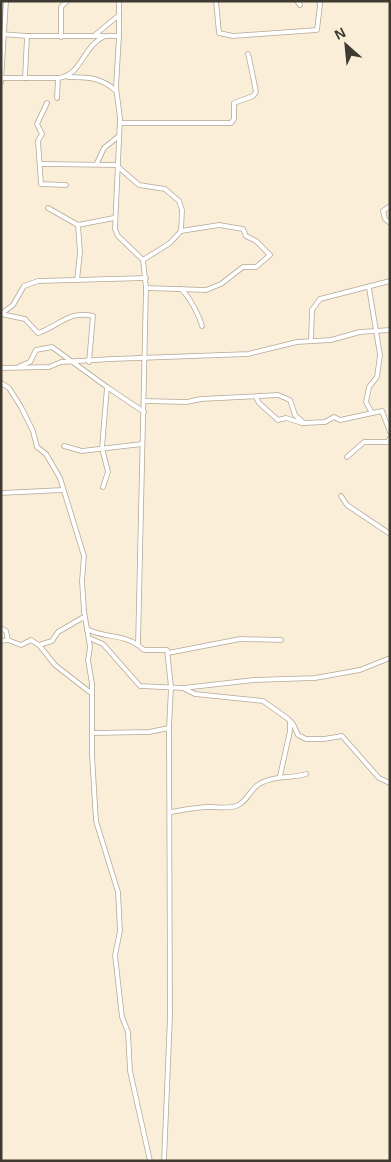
<svg xmlns="http://www.w3.org/2000/svg" width="391" height="1162" font-family="Arial,sans-serif">
  <style>
    .lines { fill: none; stroke-linecap: round; stroke-linejoin: round }
    .minor-casing { stroke: #b3a894; stroke-width: 5.5 }
    .minor { stroke: #fff; stroke-width: 4 }
  </style>
  <rect width="100%" height="100%" fill="#faeed9"/>
  <g class="lines">
    <g class="minor-casing">
      <g id="minor">
        <polyline points="216,1 219,33 233,36 317,30 320,5 319,1"/>
        <polyline points="297,1 300,5"/>
        <polyline points="1,34 27,36 25,78 1,78"/>
        <polyline points="95,35 119,15"/>
        <polyline points="27,36 103,36"/>
        <polyline points="119,36 116,87 120,118 115,229 118,236 143,260 146,288 138,645 144,650 167,650 171,687 169,728 170,1016 164,1161"/>
        <polyline points="61,37 61,7 67,1"/>
        <path d="M 68,77 C 87,77 101,77 116,91"/>
        <polyline points="25,78 58,78"/>
        <polyline points="1,82 6,1"/>
        <path d="M 57,98 L 58,78 C 81,76 83,47 103,37 C 106,35 114,36 119,36 L 119,1"/>
        <polyline points="47,103 37,124 42,134 38,141 41,184 66,185"/>
        <path d="M 120,123 L 231,123 L 234,119 L 234,103 L 253,96 L 256,92 C 255,87 249,56 248,54"/>
        <polyline points="97,163 104,148 119,136"/>
        <polyline points="41,164 116,165 139,185 165,189 179,201 182,210 181,231"/>
        <polyline points="390,206 383,211 385,219 390,223"/>
        <polyline points="48,208 78,225 114,218"/>
        <polyline points="143,260 170,243 181,231 219,225 243,229 246,236 256,241 270,255 256,267 243,267 221,284 206,290 146,288"/>
        <polyline points="77,280 80,253 78,225"/>
        <polyline points="369,288 380,355 377,377 369,387 366,402 372,413"/>
        <path d="M 181,289 C 189,296 199,315 202,326"/>
        <polyline points="1,314 13,305 24,286 38,281 146,278"/>
        <path d="M 1,314 L 25,319 L 38,333 C 59,326 69,310 93,316 L 89,362"/>
        <polyline points="311,340 312,310 320,299 390,281"/>
        <polyline points="20,366 30,362 36,350 52,347 107,387 102,448 108,472 103,487"/>
        <polyline points="1,368 49,367 61,362 112,359 248,354 297,342 331,340 360,332 390,330"/>
        <polyline points="1,383 9,388 21,407 33,431 37,447 46,454 60,478 84,556 82,581 84,611 90,647 88,660 92,684 92,755 96,821 118,892 120,931 115,955 122,1017 128,1032 130,1071 150,1161"/>
        <polyline points="107,387 144,412"/>
        <polyline points="256,397 259,403 278,420 286,418 302,423"/>
        <polyline points="144,401 187,402 201,399 278,395 290,400 295,415 304,423 325,422 334,417 340,420 382,411 390,432"/>
        <polyline points="64,446 82,451 142,444"/>
        <polyline points="347,457 364,442 388,442 390,438"/>
        <polyline points="1,493 63,490"/>
        <polyline points="341,496 347,505 390,534"/>
        <polyline points="1,628 6,631 8,640"/>
        <path d="M 87,629 C 104,638 122,634 138,645"/>
        <polyline points="89,638 103,644 140,686 183,688 254,680 315,678 360,670 390,658"/>
        <polyline points="1,641 8,640 21,645 31,640 39,645 52,641 58,632 82,618 85,619"/>
        <polyline points="39,645 55,665 91,693"/>
        <polyline points="168,653 240,639 281,640"/>
        <polyline points="183,688 195,694 263,701 287,718 293,724 298,735 306,739 324,739 342,736 379,778 390,783"/>
        <polyline points="93,733 149,732 169,728"/>
        <polyline points="280,776 290,731 290,721"/>
        <path d="M 171,812 C 183,810 197,807 209,807 C 218,807 227,809 236,806 C 248,802 250,788 261,783 C 276,775 290,779 306,774"/>
      </g>
    </g>
    <use href="#minor" class="minor"/>
  </g>
  <rect width="391" height="1162" fill="none" stroke="#3e3a32" stroke-width="5"/>
  <g transform="translate(346 45) rotate(333)" stroke="#faeed9" stroke-width="4" paint-order="stroke">
  <path d="M0-4L9 19L0 12L-9 19Z" fill="#3e3a32"/>
  <text y="-8" font-size="14" font-weight="bold" text-anchor="middle" fill="#3e3a32">N</text>
  </g>
</svg>
